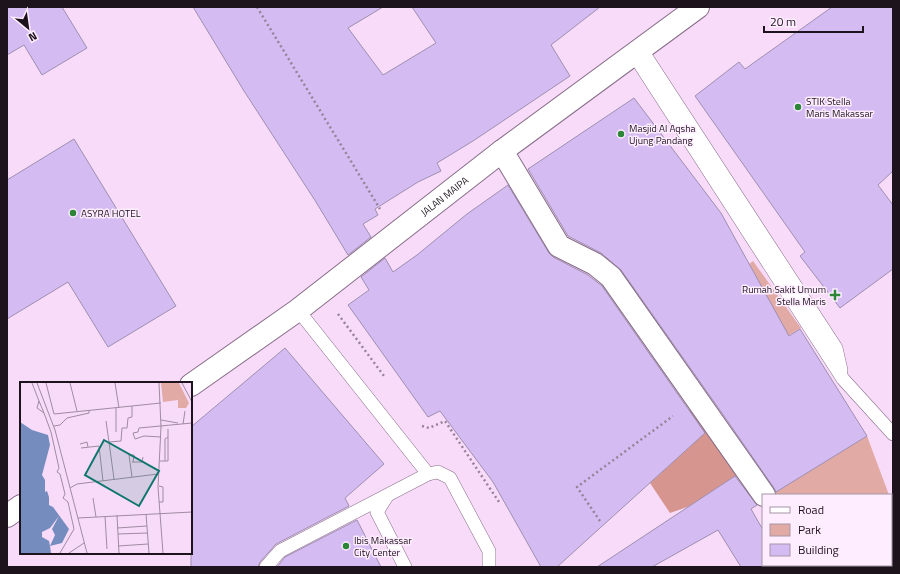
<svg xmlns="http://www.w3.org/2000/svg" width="900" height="574" font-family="'Titillium Web',sans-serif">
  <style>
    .green { fill: #e2aaa4 }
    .forest { fill: #d7958f }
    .building { fill: #d4bbf2; stroke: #9e8fb0 }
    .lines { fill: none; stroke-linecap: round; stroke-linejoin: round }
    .service-casing { stroke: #886e89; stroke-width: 14 }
    .minor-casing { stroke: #886e89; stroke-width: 24 }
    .path { stroke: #978298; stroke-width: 2.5; stroke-dasharray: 2 3; stroke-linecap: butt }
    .service { stroke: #fff; stroke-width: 13 }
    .minor { stroke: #fff; stroke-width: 22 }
    .poi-dot { fill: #2b8637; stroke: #feedff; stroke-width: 1.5 }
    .labels { text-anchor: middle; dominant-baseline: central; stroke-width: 3; stroke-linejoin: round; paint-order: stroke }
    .poi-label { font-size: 10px; fill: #1d131d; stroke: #feedff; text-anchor: start }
    .street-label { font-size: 10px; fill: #1d131d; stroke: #feedff }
    .inset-road { fill: none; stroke: #a08ba1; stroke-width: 1 }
    .view { fill: #0f766e; fill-opacity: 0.15; stroke: #0f766e; stroke-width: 2 }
    .inset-edge { fill: none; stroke: #1d131d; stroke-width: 2 }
  </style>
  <rect width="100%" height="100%" fill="#f8dbf9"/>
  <g class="green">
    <polygon points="753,261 801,328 706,386 677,350 768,299 749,264"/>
    <polygon points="867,436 889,495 772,494"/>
  </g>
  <polygon class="forest" points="696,409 739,474 690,506 670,513 650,483 699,438 684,413"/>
  <g class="building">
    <polygon points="7,7 62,7 87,48 42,75 24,45 7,55"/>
    <polygon points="193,7 383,7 348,28 383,75 436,43 412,7 600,7 551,45 570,76 473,141 437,163 441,171 418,182 375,209 378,215 363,224 371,237 348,255 316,202 244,91"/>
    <polygon points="832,7 893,7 893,171 878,185 893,205 893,269 840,308 800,256 805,252 695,96 739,62 745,69"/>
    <polygon points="634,98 721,213 789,336 800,329 867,436 776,492 774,488 724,416 621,270 601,253 568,236 528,169"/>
    <polygon points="74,139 176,306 108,347 68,282 7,319 7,180"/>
    <polygon points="508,185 549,253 553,257 588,275 602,286 705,433 557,567 541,567 493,482 440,411 428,417 348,305 369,290 361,277 385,258 393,272 417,255 467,214"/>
    <polygon points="285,348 384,464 345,498 349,506 276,544 260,562 258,567 191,567 191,427"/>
    <polygon points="735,476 757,505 751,509 763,530 763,567 741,567 718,530 652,567 597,567"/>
    <polygon points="357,520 381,567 277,567 285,557"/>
  </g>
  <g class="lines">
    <g class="service-casing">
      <g id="service">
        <polyline points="641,49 836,348 841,370"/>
        <polyline points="634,55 843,379 893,434"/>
        <polyline points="298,310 428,474"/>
        <polyline points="387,496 377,512 405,567"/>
        <polyline points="266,567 280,551 428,474 438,472 450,478 489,551 489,567"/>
      </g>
    </g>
    <g class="minor-casing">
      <g id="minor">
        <polyline points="502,151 559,246 595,264 611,277 764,495"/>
        <path id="s1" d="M 191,385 L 298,310 L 502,151 L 698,7"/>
        <polyline points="7,516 21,506"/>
        <polyline points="813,565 814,567"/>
      </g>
    </g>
    <g class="path">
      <polyline points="257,7 380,209"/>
      <polyline points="338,314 384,376"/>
      <polyline points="422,426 429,428 445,421 499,502"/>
      <polyline points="600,521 577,487 673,416"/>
    </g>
    <use href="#service" class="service"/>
    <use href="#minor" class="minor"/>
  </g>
  <g class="poi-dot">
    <circle cx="798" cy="107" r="4"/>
    <circle cx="621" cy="134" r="4"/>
    <circle cx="73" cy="213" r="4"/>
    <path d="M833 289h4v4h4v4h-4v4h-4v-4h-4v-4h4z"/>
    <circle cx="346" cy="546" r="4"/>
  </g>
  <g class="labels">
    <g class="poi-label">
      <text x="806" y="101">STIK Stella<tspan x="806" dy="12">Maris Makassar</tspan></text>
      <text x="629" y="128">Masjid Al Aqsha<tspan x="629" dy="12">Ujung Pandang</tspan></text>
      <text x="81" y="213">ASYRA HOTEL</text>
      <text x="826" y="289" text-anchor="end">Rumah Sakit Umum<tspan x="826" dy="12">Stella Maris</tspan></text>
      <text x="354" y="540">Ibis Makassar<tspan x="354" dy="12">City Center</tspan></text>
    </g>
    <g class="street-label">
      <text stroke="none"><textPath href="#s1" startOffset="316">JALAN MAIPA</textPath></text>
    </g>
  </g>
  <g transform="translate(20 382)">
    <rect width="172" height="172" fill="#f8dbf9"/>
    <path d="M 141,1 L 159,1 L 169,21 L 166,26 L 158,26 L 158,18 L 143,20 Z" fill="#e2aaa4"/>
    <path d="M 0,40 L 12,48 L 28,53 L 30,63 L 22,93 L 25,98 L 25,110 L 27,109 L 29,115 L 29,123 L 33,125 L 49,147 L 42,161 L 30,164 L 31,171 L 0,171 Z" fill="#758cbe"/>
    <path d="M 39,134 L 32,147 L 35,153 L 30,164 L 29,159 L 22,155 L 22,150 L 30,146 Z" fill="#f8dbf9"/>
    <path class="inset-road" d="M 12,1 L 19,19 L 17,26 L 24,31 L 31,50 L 39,86 L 37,90 L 40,92 L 45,112 L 43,116 L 48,120 L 54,147 L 40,171M 17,1 L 35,48 L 67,171M 26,1 L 34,32M 50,1 L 57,29M 95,1 L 99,26M 139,1 L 141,45 L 138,105 L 143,171M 162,1 L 172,20M 19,19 L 24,31M 96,26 L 96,50M 34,32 L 141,21M 141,38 L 158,41M 86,39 L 89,60M 163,42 L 165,29M 34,44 L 40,43 L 47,36 L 69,31 L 69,28M 141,55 L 124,54 L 115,57 L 113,51 L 118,50 L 119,46 L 172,41M 60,62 L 67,60 L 68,65M 61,66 L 79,64 L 83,99M 140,79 L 148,79 L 148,47M 145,79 L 145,57 L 148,55M 112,80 L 122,80 L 123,75M 112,95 L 109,73 L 114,73 L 113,80M 94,97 L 89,60 L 101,59 L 102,46 L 107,46 L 108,36 L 112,35 L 112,24M 139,104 L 143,105 L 143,120 L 139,120M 50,106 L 57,102 L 138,92M 73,116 L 76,135M 126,132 L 129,171M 97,133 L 99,171M 85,134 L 87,167M 58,136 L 172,130M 97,146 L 127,144M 98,152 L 127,151M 98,164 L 128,162M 49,171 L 64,161"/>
    <path class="view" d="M 84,58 L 139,89 L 119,124 L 65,93 Z"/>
    <rect width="172" height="172" class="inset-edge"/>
  </g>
  <rect width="900" height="574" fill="none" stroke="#1d131d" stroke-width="16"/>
  <rect x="762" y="494" width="130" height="72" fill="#feedff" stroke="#a496a5"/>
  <rect x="770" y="507" width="20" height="6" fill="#ffffff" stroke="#a496a5"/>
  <text x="798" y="514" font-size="12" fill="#1d131d">Road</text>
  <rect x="770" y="524" width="20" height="12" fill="#e2aaa4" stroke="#a496a5"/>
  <text x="798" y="534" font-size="12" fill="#1d131d">Park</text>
  <rect x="770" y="544" width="20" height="12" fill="#d4bbf2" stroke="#a496a5"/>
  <text x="798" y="554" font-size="12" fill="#1d131d">Building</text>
  <g transform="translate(28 28) rotate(151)" stroke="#feedff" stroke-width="3" paint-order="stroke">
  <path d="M0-3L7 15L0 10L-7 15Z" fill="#1d131d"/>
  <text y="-6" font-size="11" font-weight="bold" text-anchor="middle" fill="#1d131d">N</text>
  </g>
  <path d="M764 26v6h99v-6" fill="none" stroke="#1d131d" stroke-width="2"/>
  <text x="770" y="26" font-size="12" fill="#1d131d" stroke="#feedff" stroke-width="3" paint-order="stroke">20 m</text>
</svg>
